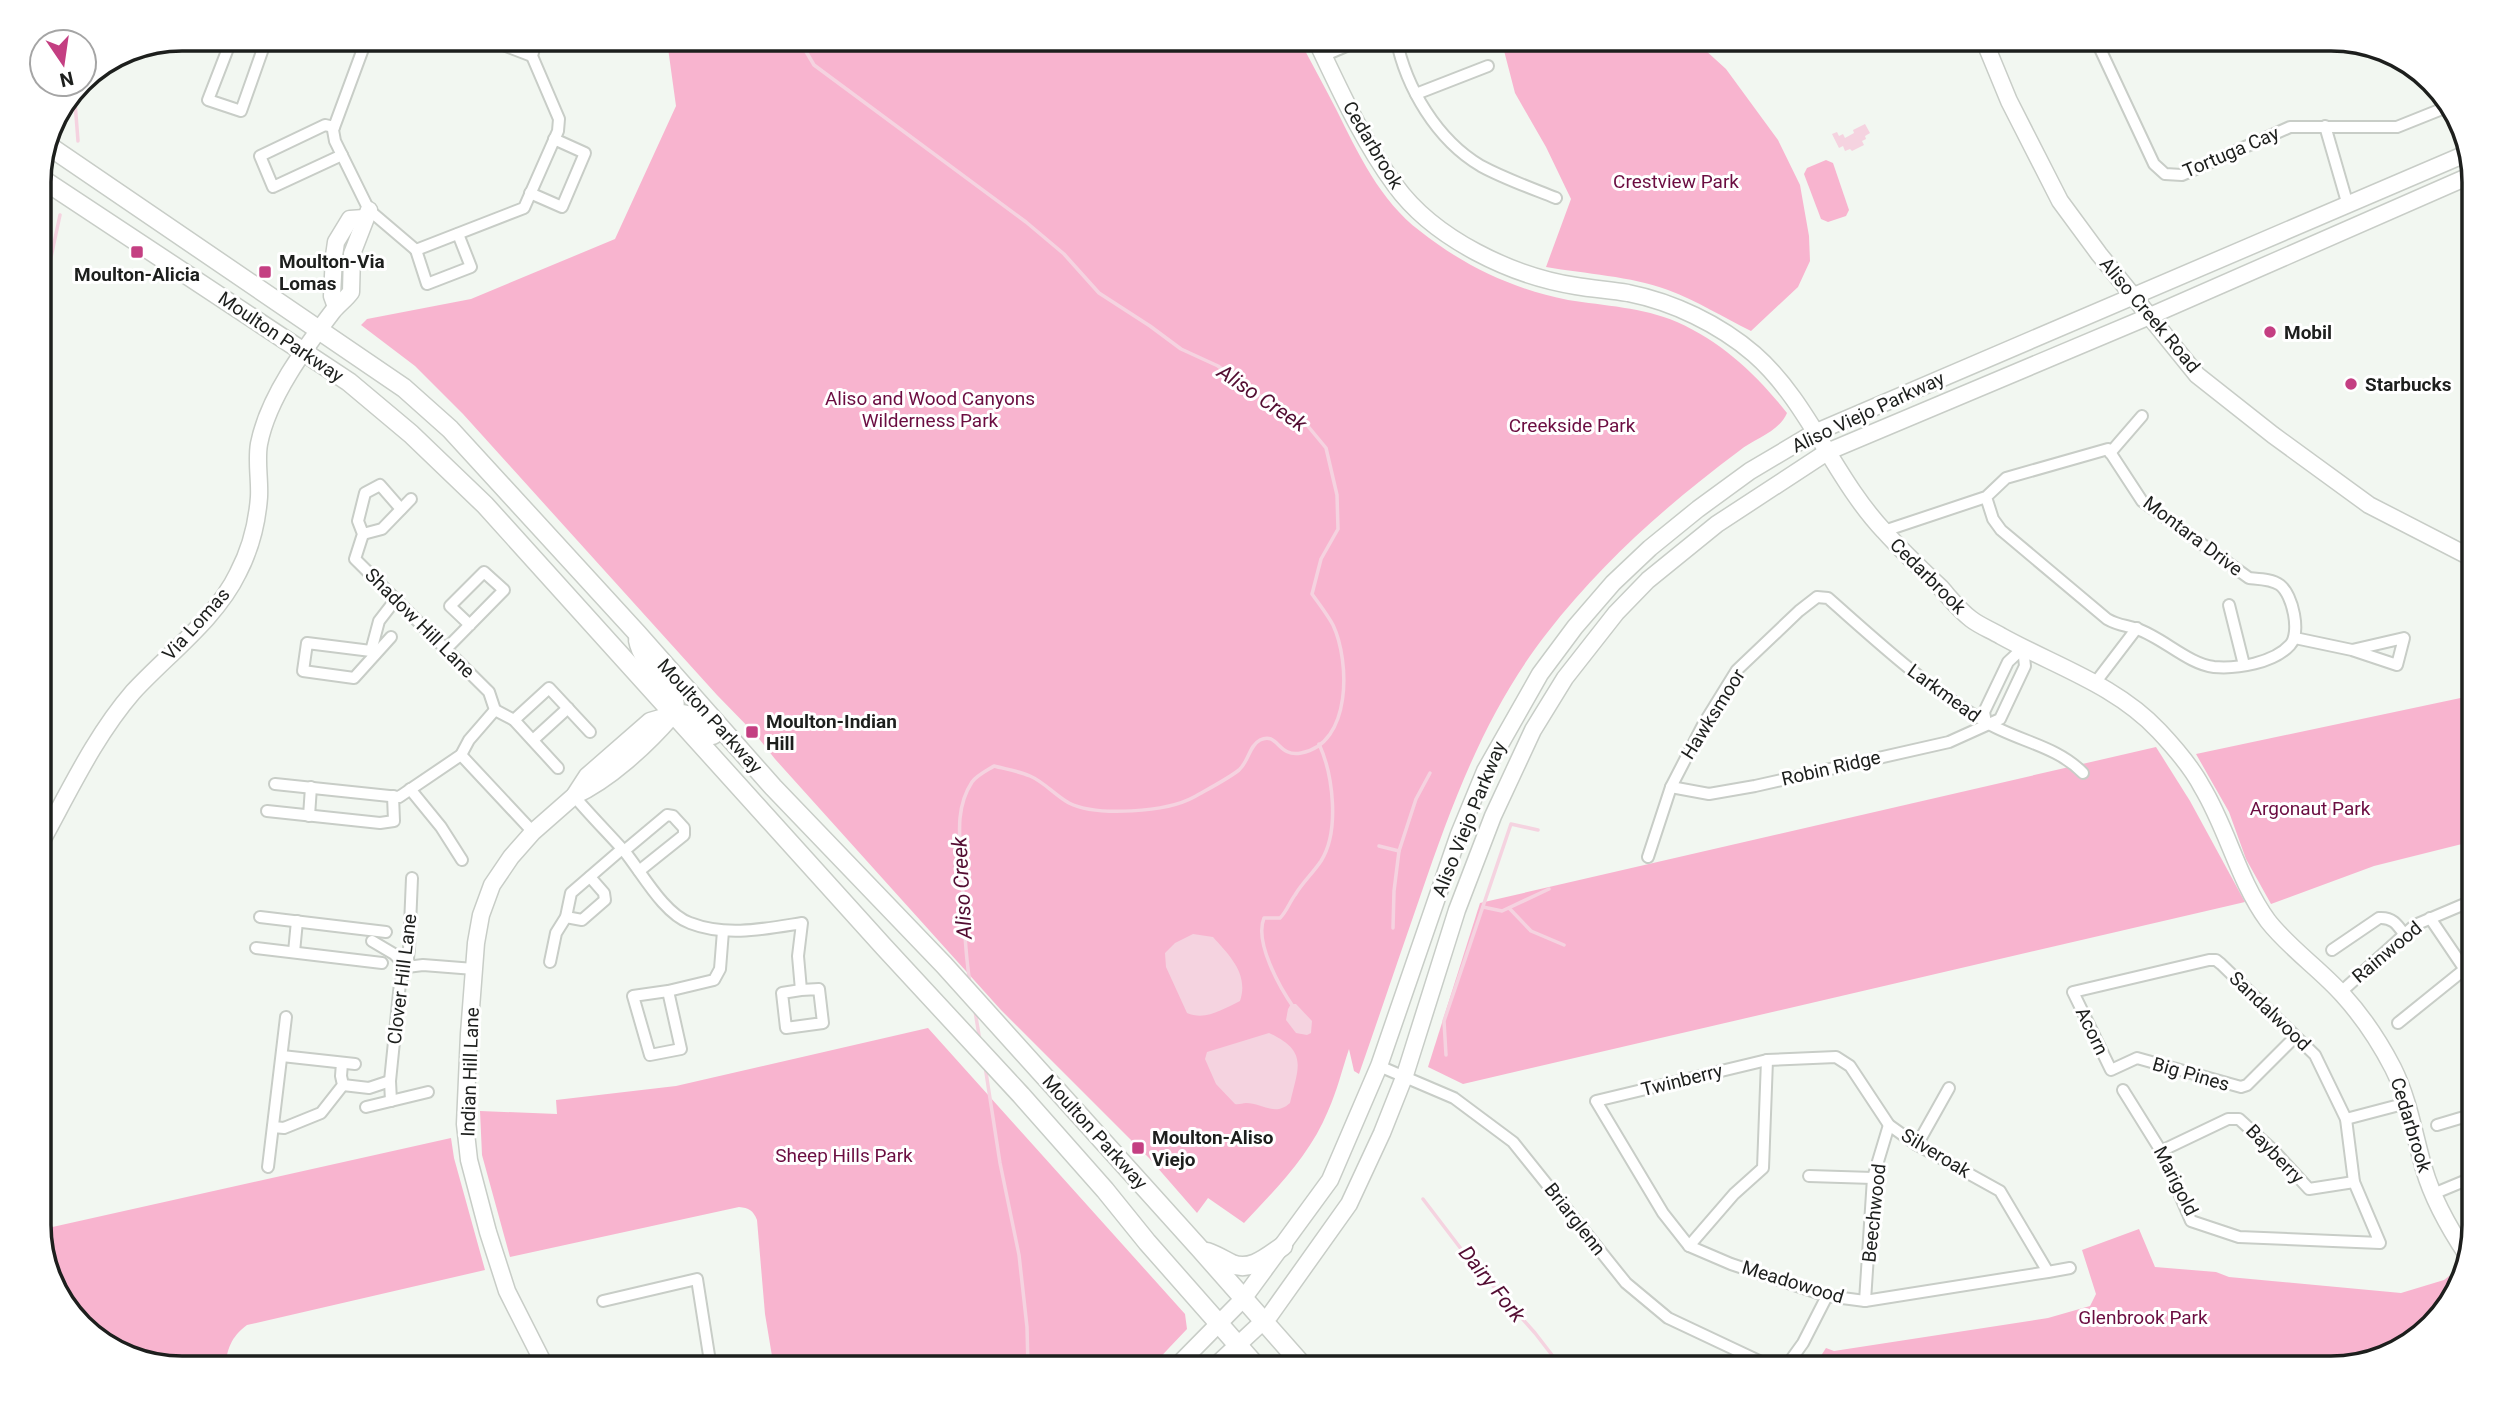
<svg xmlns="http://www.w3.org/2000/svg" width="2513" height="1407" font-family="Roboto,sans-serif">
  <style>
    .green { fill: #f8b4cf }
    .water { fill: #f5d3e0 }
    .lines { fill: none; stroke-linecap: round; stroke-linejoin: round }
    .stream { stroke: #f5d3e0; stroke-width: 3.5 }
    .street-casing { stroke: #c8cdc7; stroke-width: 14 }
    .secondary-casing { stroke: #c8cdc7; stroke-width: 19 }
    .primary-casing { stroke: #c8cdc7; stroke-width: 21 }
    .street { stroke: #fff; stroke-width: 10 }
    .secondary { stroke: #fff; stroke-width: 16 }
    .primary { stroke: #fff; stroke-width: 18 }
    .poi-dot { fill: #c43f82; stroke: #fff; stroke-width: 2.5 }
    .labels { text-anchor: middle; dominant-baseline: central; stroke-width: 6; stroke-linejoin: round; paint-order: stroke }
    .street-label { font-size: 19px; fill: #1d1f1d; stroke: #fff }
    .park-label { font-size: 19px; fill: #6b0d41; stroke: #fff }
    .poi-label { font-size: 19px; font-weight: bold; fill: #1d1f1d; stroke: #fff; text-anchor: start }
    .water-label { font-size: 21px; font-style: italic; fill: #530d32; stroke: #fff }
    .rim { fill: none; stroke: #1d1f1d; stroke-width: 3.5 }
  </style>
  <rect width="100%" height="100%" fill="#f2f7f1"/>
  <g class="green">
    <path d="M 650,39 L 1299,39 C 1311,62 1324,86 1336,109 C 1358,153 1380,201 1420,231 C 1464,266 1513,289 1568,300 C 1605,306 1642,307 1677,322 C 1722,342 1757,375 1787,413 C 1779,432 1755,438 1739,451 C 1668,504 1602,562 1547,633 C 1486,711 1453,801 1421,894 C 1400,954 1380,1014 1359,1074 L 1354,1071 L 1349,1049 C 1342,1070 1337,1091 1328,1111 C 1310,1155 1276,1189 1244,1223 L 1208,1198 L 1197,1213 L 1149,1158 L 1001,1010 L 775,759 L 756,735 L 717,695 L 463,414 L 415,366 L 361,325 L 367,319 L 471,299 L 615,239 L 676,106 L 668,48 Z"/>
    <path d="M 1501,39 L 1693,39 L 1726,69 L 1778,140 L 1800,185 L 1809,236 L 1810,261 L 1798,287 L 1751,331 C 1723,317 1697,301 1668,290 C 1630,276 1586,274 1546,267 L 1571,199 L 1546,147 L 1515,93 Z"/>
    <polygon points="1826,160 1833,163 1849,210 1846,216 1828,222 1821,219 1804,174 1807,168"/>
    <polygon points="2474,693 2474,841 2374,866 2271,904 2246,859 2229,812 2196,754 2470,696"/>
    <polygon points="2156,747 2190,801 2245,902 1463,1084 1428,1067 1480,903"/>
    <path d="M 928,1028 L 1185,1314 L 1187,1329 L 1150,1368 L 774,1368 L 765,1314 L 757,1220 C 753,1210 749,1208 739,1207 L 510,1257 L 482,1155 L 480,1111 L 557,1114 L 556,1100 L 676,1086 Z"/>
    <path d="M 451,1138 L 454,1158 L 485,1270 L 247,1325 C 231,1337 227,1349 225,1368 L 181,1368 L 110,1350 L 62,1305 L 39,1235 L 39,1230 Z"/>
    <polygon points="2139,1229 2155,1267 2216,1272 2229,1277 2401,1293 2444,1280 2461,1267 2463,1269 2456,1297 2403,1349 2332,1368 2285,1368 2247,1357 2243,1368 1813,1368 1826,1348 1834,1351 2048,1318 2090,1306 2096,1294 2082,1250"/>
  </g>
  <g class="water">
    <polygon points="1865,124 1870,133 1865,136 1866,139 1862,141 1864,145 1852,151 1850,149 1845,151 1843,146 1839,148 1832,134 1837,132 1839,136 1843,134 1845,138 1854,133 1853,130"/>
    <path d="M 1193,934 L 1213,937 C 1230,956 1249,974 1240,1001 C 1223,1009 1206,1021 1187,1013 L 1166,967 L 1165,953 L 1175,943 Z"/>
    <polygon points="1291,1004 1296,1004 1312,1021 1311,1033 1307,1035 1296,1033 1286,1020 1288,1009"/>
    <path d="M 1269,1033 C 1309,1051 1298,1068 1290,1103 C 1275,1117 1262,1103 1246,1103 C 1242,1103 1239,1105 1235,1104 L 1216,1084 L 1205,1059 L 1207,1052 Z"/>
  </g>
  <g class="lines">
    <g class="stream">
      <path d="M 798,38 L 814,65 L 1026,222 L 1064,254 L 1099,293 L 1150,326 L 1181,349 L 1218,366 L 1246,387 L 1307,425 L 1326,448 L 1337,495 L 1338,529 L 1321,559 L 1312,594 C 1319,604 1327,614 1333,625 C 1350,661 1352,744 1301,753 C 1278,758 1278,731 1260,740 C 1249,746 1249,761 1239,770 C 1226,780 1208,789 1194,797 C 1167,812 1097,817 1069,803 C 1055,795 1044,782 1030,776 C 1019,771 1005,769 994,766 C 988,770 977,775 972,782 C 953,811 961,844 962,876 C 964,912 964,947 970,983"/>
      <polyline points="74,89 78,141"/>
      <polyline points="39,294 47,276 60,215"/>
      <polyline points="1379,846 1399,851 1416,799 1430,773"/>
      <polyline points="1483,907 1502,911 1549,889"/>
      <polyline points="1509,908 1531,931 1564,945"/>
      <polyline points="1393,928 1394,891 1399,851"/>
      <path d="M 1294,1008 C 1280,988 1254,942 1264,918 L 1280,918 C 1287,911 1289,903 1295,895 C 1302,883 1313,873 1321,861 C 1340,831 1333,774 1319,744"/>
      <polyline points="975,1011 980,1041"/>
      <polyline points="1446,1055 1444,1021 1511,824 1538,830"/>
      <polyline points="985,1066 1000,1163 1019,1255 1027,1327 1028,1368"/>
      <polyline points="1423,1199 1468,1258 1535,1333 1562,1368"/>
    </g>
    <g class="street-casing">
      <g id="street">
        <polyline points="232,38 208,100 241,111 265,43 263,38"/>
        <polyline points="367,38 333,130 335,141 369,210 416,250 524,208 558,131 559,119 532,56 537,38"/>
        <polyline points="485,38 532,56"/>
        <path d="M 1396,38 C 1406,88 1437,140 1481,166 C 1505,179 1531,188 1556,198"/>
        <polyline points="2095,38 2154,164 2165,174 2182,175 2290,127 2397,127 2452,105"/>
        <polyline points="2205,38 2222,42 2230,38"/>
        <polyline points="1323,56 1365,38"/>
        <polyline points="1416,94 1488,66"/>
        <polyline points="2325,126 2347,202"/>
        <polyline points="334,127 325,125 260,156 273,187 342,155"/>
        <polyline points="530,193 562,207 585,153 554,139"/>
        <polyline points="416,250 427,284 471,267 458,234"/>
        <polyline points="2110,453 2142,416"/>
        <polyline points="401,509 380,485 365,493 358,521 363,534 355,559 489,692 495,710"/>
        <path d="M 1884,531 L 1986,497 L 2006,478 L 2108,449 L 2142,501 L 2249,578 C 2259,579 2272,579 2280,585 C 2293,595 2301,633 2290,645 C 2274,663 2237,669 2214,667 C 2188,664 2162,637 2137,629 C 2126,625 2119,626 2107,619 L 2001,530 L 1993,519 L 1986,497"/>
        <polyline points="363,534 382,529 411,499"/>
        <polyline points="2229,605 2244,665"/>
        <polyline points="2295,638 2352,650 2397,665 2404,638 2352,650"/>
        <polyline points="446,649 504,590 484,572 450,606 470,625"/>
        <polyline points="371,651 307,643 303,671 354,678 391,637"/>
        <polyline points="375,654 371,651 379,621 396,599"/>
        <polyline points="2095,683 2137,628"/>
        <polyline points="495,710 514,720 558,768"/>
        <polyline points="514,720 549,688 590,732"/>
        <polyline points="1986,723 1984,712 2008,662 2023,648"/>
        <polyline points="533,740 568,708"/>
        <polyline points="461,755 533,832"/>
        <polyline points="275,784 399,797 461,755 469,740 495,710"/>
        <polyline points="1671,787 1709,794 1755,786 1949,742 2000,719 2025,666 2023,648"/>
        <polyline points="410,789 441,827 462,860"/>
        <path d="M 574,796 C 590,815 608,833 625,852 C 642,873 664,914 690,923 C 726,937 764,929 802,923 L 798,956 L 801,990 L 782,993 L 786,1028 L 823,1023 L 819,989 L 801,990"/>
        <polyline points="267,811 380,823 394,821 393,796"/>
        <polyline points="309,816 311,787"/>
        <polyline points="624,851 667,815 673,816 684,828 684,835 639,871"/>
        <path d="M 1648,857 L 1671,787 L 1703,725 L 1737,670 L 1799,611 L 1817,597 L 1828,598 C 1878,642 1926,687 1984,721 C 2016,741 2056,745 2083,773"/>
        <polyline points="260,917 386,932"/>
        <polyline points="566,917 582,920 605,900 604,893 590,877"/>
        <polyline points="2430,918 2474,983"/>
        <polyline points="372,941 394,954 407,967 423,965 474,969"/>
        <polyline points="256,948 382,963"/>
        <path d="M 2332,950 L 2379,918 C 2392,917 2397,924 2404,934"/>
        <polyline points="294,952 297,921"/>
        <polyline points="550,962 556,933 566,917 571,893 622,849"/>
        <polyline points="668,991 681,1049 650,1055 633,996 668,991 714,980 720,969 723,931"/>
        <polyline points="2341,992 2415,925 2474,900"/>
        <polyline points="2398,1023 2465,969"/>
        <polyline points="282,1056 355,1064"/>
        <polyline points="1379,1066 1454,1098 1513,1142 1626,1283 1668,1318 1774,1368"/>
        <polyline points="343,1085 369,1088 390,1081"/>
        <polyline points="2123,1090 2161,1151 2191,1221 2239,1237 2380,1243 2354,1182 2346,1119 2315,1055 2221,964 2216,960 2209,960 2073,992 2111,1070 2137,1058 2241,1087 2247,1085 2295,1037"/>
        <polyline points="391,1101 390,1081 400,983 407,967 409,949 412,878"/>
        <polyline points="366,1107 428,1092"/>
        <polyline points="2346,1119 2407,1103"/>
        <polyline points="2437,1125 2474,1114"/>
        <polyline points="273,1127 284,1128 321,1113 343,1085 341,1076 342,1063"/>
        <polyline points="1917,1145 1949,1088"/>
        <polyline points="2161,1151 2228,1119 2239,1119 2274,1151 2309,1189 2354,1182"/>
        <polyline points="268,1167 286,1017"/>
        <polyline points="1809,1176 1873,1178"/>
        <polyline points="2433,1194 2474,1177"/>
        <polyline points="1689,1246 1734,1194 1763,1168 1767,1060"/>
        <polyline points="2048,1272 2000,1191 1917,1145 1889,1125 1850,1066 1836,1057 1767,1060 1596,1101 1663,1213 1689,1246 1731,1264 1827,1296 1865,1301 2048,1272 2070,1268"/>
        <polyline points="603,1301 697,1279 711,1368"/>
        <polyline points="1865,1301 1873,1178 1889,1125"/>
        <polyline points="321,1368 429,1362 439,1368"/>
        <polyline points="1785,1368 1803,1343 1827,1296"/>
      </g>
    </g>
    <g class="secondary-casing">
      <g id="secondary">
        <path d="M 1315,38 C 1339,88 1362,140 1395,185 C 1434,239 1512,276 1576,286 C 1593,289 1611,290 1628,293 C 1673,302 1719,324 1754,354 C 1808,401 1834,478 1884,531 C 1902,551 1921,569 1940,587 C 1950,598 1959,610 1971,619 C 1980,626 1991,630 2001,636 C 2055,666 2116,685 2159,731 C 2175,748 2191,766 2202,787 C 2228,830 2238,880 2268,921 C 2290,949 2320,969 2343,995 C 2363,1017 2379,1041 2393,1068 C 2409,1100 2414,1135 2424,1169 C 2433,1200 2449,1228 2467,1255"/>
        <polyline points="1983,38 2009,101 2060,201 2099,254 2197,375 2273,435 2369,505 2474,559"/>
        <polyline points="336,307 332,296 334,256 336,242 350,219 364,218"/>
        <path d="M 574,796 C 609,780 647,745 672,716"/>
        <path d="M 39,846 C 68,794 94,737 133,692 C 167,655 216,619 238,573 C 250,550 257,524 259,497 C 260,480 256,461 259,444 C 268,397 305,348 333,311 C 339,304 346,299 351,292 L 352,254 L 369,210"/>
        <polyline points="546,1368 507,1291 488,1232 469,1160 465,1124 469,1034 476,943 481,915 492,885 511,857 533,832 574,796 587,776 650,721 674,714"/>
        <polyline points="1175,1368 1243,1299 1330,1180 1379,1066 1459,834 1485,771 1540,674 1575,627 1613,583 1650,548 1698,509 1750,471 1814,433 2468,153"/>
        <polyline points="1213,1368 1270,1315 1349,1204 1382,1133 1405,1075 1457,910 1493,816 1533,730 1565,678 1616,613 1648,580 1717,524 1827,452 2150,316 2474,174"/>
      </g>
    </g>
    <g class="primary-casing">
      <g id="primary">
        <polyline points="46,144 404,388 450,429 637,633 773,787 944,965 1200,1249 1305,1368"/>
        <polyline points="39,177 349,382 411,434 485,505 884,947 1021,1095 1105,1190 1147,1242 1258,1368"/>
        <path d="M 638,640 C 644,671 681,685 674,714 C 692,712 702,722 713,735"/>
        <path d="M 1207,1252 C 1216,1255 1224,1260 1232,1264 C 1251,1272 1268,1256 1283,1246"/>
      </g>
    </g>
    <use href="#street" class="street"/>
    <use href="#secondary" class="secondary"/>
    <use href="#primary" class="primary"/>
  </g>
  <g class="poi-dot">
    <rect x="130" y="245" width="14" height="14" rx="3.5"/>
    <rect x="258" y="265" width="14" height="14" rx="3.5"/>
    <circle cx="2270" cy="332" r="7"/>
    <circle cx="2351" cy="384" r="7"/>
    <rect x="745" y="725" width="14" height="14" rx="3.5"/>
    <rect x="1131" y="1141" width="14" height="14" rx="3.5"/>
  </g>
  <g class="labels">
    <g class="street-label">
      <text transform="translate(1373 145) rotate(59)">Cedarbrook</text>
      <text transform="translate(2231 152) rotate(-23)">Tortuga Cay</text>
      <text transform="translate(2150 315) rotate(50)">Aliso Creek Road</text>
      <text transform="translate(281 337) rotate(34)">Moulton Parkway</text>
      <text transform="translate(1868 412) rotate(-25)">Aliso Viejo Parkway</text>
      <text transform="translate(2193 536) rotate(37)">Montara Drive</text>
      <text transform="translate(1928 576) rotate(45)">Cedarbrook</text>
      <text transform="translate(420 623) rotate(45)">Shadow Hill Lane</text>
      <text transform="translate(196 624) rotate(-48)">Via Lomas</text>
      <text transform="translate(1944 693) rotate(36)">Larkmead</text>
      <text transform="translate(1713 714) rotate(-58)">Hawksmoor</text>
      <text transform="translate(710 716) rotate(48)">Moulton Parkway</text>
      <text transform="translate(1831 768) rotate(-13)">Robin Ridge</text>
      <text transform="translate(1469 819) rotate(-68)">Aliso Viejo Parkway</text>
      <text transform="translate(2387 952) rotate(-40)">Rainwood</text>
      <text transform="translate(402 979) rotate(-83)">Clover Hill Lane</text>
      <text transform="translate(2270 1011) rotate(44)">Sandalwood</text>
      <text transform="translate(2092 1031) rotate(64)">Acorn</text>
      <text transform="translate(470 1072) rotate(-88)">Indian Hill Lane</text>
      <text transform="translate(2191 1074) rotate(16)">Big Pines</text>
      <text transform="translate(1682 1080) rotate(-14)">Twinberry</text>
      <text transform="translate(2411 1125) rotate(73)">Cedarbrook</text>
      <text transform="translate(1095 1132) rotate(48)">Moulton Parkway</text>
      <text transform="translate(1936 1153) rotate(31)">Silveroak</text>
      <text transform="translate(2275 1154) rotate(46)">Bayberry</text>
      <text transform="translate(2176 1181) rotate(63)">Marigold</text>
      <text transform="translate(1874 1213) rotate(-84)">Beechwood</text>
      <text transform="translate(1575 1219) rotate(52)">Briarglenn</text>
      <text transform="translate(1793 1282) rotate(17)">Meadowood</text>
    </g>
    <g class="park-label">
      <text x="1676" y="181">Crestview Park</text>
      <text x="930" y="398">Aliso and Wood Canyons<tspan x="930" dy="22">Wilderness Park</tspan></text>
      <text x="1572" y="425">Creekside Park</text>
      <text x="2310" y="808">Argonaut Park</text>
      <text x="844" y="1155">Sheep Hills Park</text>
      <text x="2143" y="1317">Glenbrook Park</text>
    </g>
    <g class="poi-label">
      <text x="279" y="261">Moulton-Via<tspan x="279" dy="22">Lomas</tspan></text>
      <text x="137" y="274" text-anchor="middle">Moulton-Alicia</text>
      <text x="2284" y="332">Mobil</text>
      <text x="2365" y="384">Starbucks</text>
      <text x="766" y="721">Moulton-Indian<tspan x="766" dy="22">Hill</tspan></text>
      <text x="1152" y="1137">Moulton-Aliso<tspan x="1152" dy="22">Viejo</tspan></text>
    </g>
    <g class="water-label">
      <text transform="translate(1262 398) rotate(34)">Aliso Creek</text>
      <text transform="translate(962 888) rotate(-93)">Aliso Creek</text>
      <text transform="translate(1492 1284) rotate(51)">Dairy Fork</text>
    </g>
  </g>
  <path d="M0 0H2513V1407H0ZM182 51H2331A131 131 0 0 1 2462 182V1225A131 131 0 0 1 2331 1356H182A131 131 0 0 1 51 1225V182A131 131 0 0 1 182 51Z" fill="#fff" fill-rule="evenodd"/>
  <path class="rim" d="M182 51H2331A131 131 0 0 1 2462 182V1225A131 131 0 0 1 2331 1356H182A131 131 0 0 1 51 1225V182A131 131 0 0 1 182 51Z"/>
  <g transform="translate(63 63) rotate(167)"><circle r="33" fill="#ffffff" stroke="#a5a5a5" stroke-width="2"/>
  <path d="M0-5L12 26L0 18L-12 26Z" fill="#c43f82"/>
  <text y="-10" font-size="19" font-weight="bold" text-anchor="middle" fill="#1d1f1d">N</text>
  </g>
</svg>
